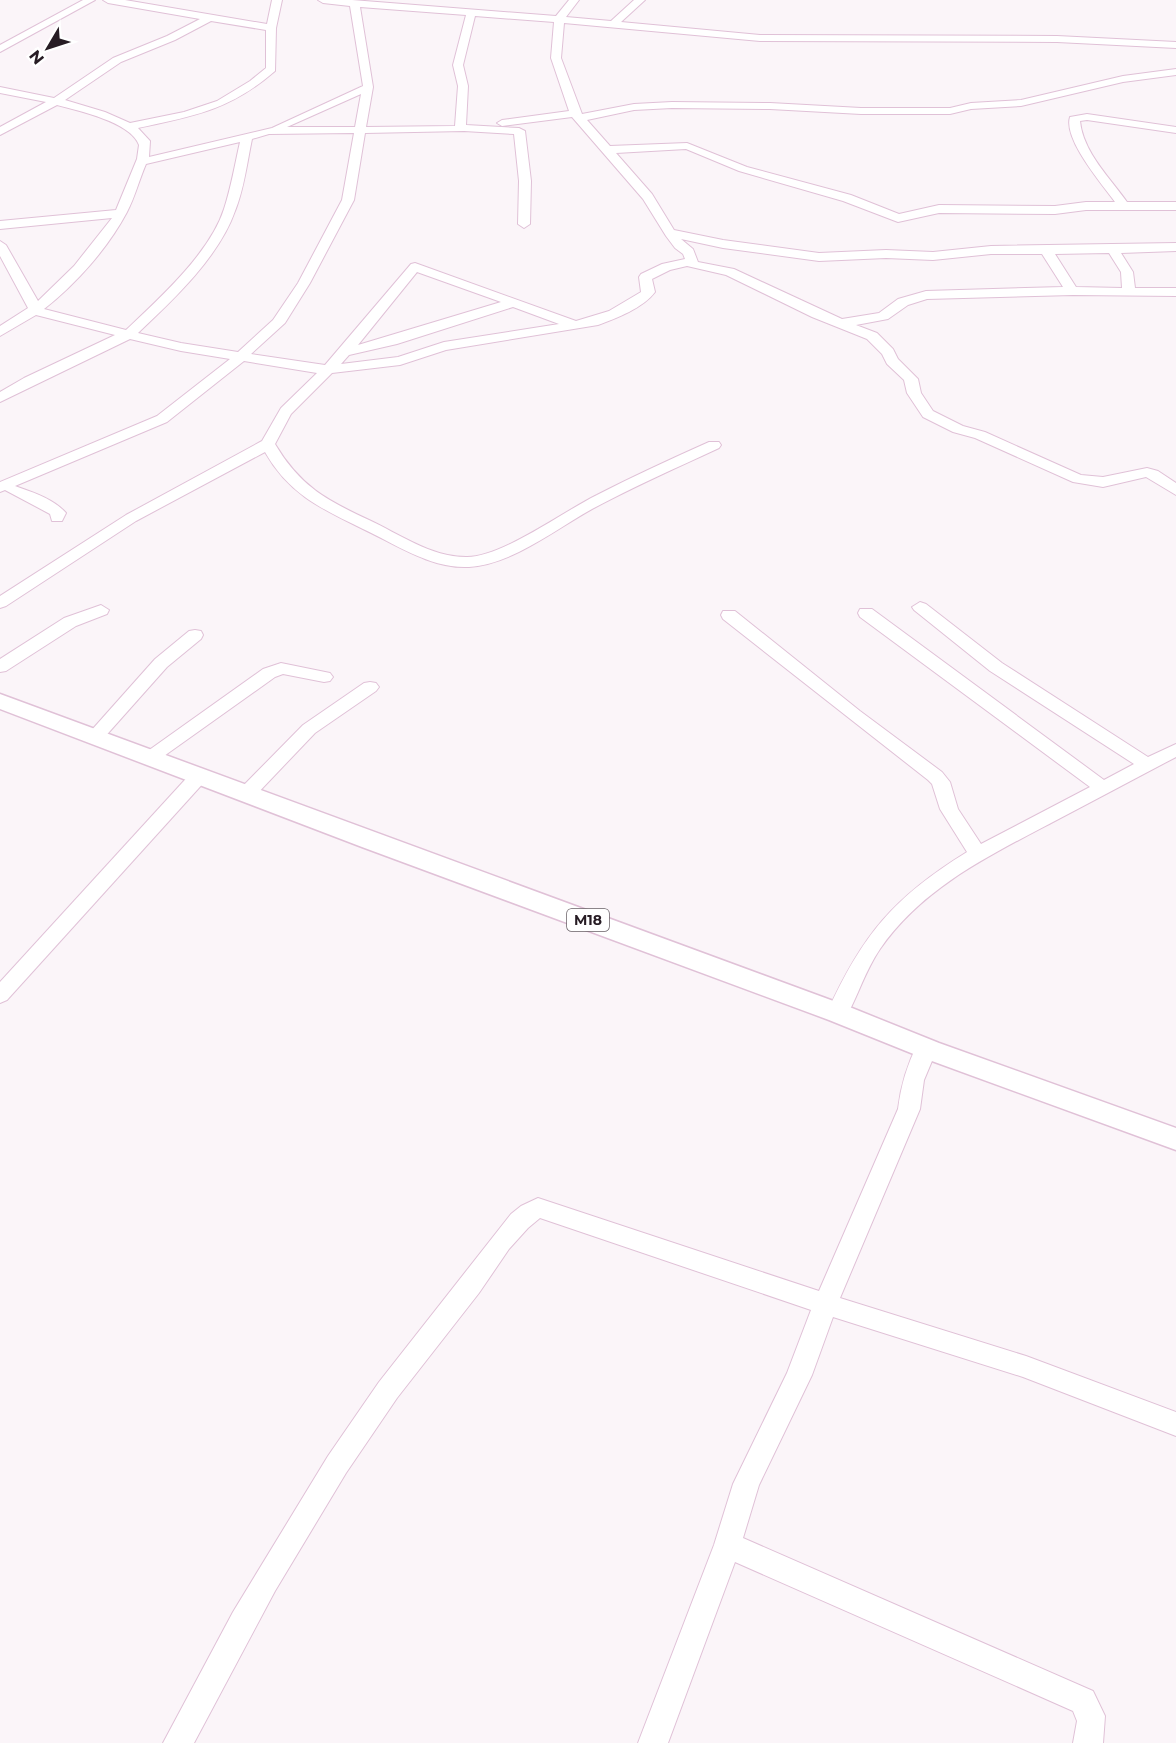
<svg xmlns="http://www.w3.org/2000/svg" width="1176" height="1743" font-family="Montserrat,sans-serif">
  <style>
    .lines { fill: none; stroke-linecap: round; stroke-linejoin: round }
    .minor-casing { stroke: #e0c1d7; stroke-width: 2 }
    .major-casing { stroke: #e0c1d7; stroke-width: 3 }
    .minor { fill: #fff; fill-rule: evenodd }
    .major { fill: #fff; fill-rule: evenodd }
    .labels { text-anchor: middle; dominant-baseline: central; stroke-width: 5; stroke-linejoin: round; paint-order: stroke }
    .shield { fill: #fff; stroke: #686066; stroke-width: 1.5 }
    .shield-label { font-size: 14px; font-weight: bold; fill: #271c24 }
  </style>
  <rect width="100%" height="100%" fill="#fbf5f9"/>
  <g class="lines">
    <g class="minor-casing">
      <g id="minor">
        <polygon points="83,0 95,0 0,52 0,45"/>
        <path d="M 103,0 L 125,0 L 267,24 L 272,0 L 282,0 L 276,28 L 275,71 C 230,110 194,116 138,128 L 150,141 L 149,157 L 272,128 L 363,86 L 350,6 L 323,3 L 318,0 L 352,0 L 556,16 L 569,0 L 579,0 L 566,17 L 611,21 L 634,0 L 645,0 L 621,22 L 760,35 L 1057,36 L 1176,42 L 1176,48 L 1057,42 L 760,41 L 564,23 L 561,58 L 582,114 L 634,104 L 672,102 L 770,103 L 861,108 L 950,108 L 971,103 L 1021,100 L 1123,76 L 1176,69 L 1176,75 L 1123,82 L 1021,106 L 971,109 L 950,114 L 861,114 L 770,109 L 672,108 L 634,110 L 587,120 L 610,146 L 687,143 L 747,167 L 851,195 L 899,214 L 939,205 L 1055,206 L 1086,202 L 1115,202 C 1102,184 1063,139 1070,117 L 1087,114 L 1176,127 L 1176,133 L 1087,120 L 1080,121 C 1083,152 1110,178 1127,202 L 1176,202 L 1176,210 L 1086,210 L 1055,214 L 939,213 L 898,222 L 843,201 L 739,171 L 686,149 L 616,153 L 652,194 L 674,230 L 723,240 L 819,253 L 886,250 L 933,252 L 991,246 L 1176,243 L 1176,251 L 1121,253 L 1133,272 L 1135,288 L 1176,288 L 1176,296 L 1073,295 L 927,299 L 908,305 L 888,319 L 856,325 L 877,333 L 893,349 L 898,359 L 918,379 L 921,393 L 933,411 L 963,426 L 985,432 L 1081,475 L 1103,477 L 1147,468 L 1158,471 L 1176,483 L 1176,495 L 1146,477 L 1103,487 L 1073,482 L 975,438 L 953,432 L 923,417 L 907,393 L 904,380 L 887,364 L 882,354 L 867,339 L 812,317 L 726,275 L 687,266 L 670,270 L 652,279 L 655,292 C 643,308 617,318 598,325 L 446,350 L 400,365 L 332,373 L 291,414 L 275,444 C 300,486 326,500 369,520 C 399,534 431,557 466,557 C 501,558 564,511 597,495 C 634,476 671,459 709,442 L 719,442 L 721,445 L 719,448 C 676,468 633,487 592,509 C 554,530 513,564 469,567 C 431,569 395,544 363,529 C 320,508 289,494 265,452 L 136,521 L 6,606 L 0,608 L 0,596 L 126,515 L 262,441 L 281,408 L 317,373 L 244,361 L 167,422 L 15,486 C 32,492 54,499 66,513 L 62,521 L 52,521 L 50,514 L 5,490 L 0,492 L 0,482 L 157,416 L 230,359 L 181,351 L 130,339 L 0,402 L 0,392 L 24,378 L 115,335 L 36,315 L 0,336 L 0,326 L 28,308 L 0,256 L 0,241 L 6,245 L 38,301 L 74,266 L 112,218 L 0,229 L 0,221 L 116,210 L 137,159 L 139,145 C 131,122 79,111 57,105 L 0,135 L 0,127 L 46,102 L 0,93 L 0,87 L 54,98 L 113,58 L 167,36 L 200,19 L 108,3 ZM 360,7 L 466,15 L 453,65 L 458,86 L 455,126 L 366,127 L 373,87 ZM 475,16 L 554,22 L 551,58 L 569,111 L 502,120 L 497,123 L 502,126 L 572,117 L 643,199 L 666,236 L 675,248 L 683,254 L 685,259 L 662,264 L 641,274 L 639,277 L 641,292 L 609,311 L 576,321 L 415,263 L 411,264 L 325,365 L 251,354 L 285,323 L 310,283 L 354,200 L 365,133 L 464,131 L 514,134 L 519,181 L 518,224 L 524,228 L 530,224 L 531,181 L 525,131 L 519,128 L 466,125 L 468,86 L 463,65 ZM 211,21 L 266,30 L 266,68 L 250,81 L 217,101 L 184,112 L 130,123 L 105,112 L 65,100 L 121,62 L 175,40 ZM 361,94 L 355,127 L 287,127 ZM 354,133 L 342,200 L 298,283 L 273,320 L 238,352 L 181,343 L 138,333 C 173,300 219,257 235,211 C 244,189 247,163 252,139 L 269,134 ZM 240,142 C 235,164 231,188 224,209 C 210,253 159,299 126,330 L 44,309 C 76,284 108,248 127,212 C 135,197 139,180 146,164 ZM 681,239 L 723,248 L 819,261 L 886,258 L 933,260 L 991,254 L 1042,254 L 1063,287 L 926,291 L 898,299 L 879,313 L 842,319 L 734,269 L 698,262 L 693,249 ZM 1109,253 L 1121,272 L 1122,288 L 1076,287 L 1055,254 ZM 417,272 L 501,302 L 358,345 ZM 513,307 L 559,324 L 444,342 L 398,357 L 341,364 L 349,355 L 397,344 Z"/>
        <path d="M 920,602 L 926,604 L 1002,663 L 1148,757 L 1176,744 L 1176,757 C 1134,779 1093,801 1051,823 C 988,856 921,889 880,949 C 865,971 858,996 845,1019 L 838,1021 L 831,1019 L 827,1013 C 862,935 894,897 967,852 L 940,809 L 932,784 L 928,780 L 723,619 L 721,615 L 723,611 L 735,611 L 860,711 L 942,772 L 950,782 L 958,809 L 981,844 L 1090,787 L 860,617 L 858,613 L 860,609 L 872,609 L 1104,780 L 1134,764 L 990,671 L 914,610 L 912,607 Z"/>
        <polygon points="101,605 109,610 107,614 76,626 6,671 0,672 0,659 64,618"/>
        <polygon points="195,630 201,631 203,635 201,639 167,667 102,740 90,740 87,736 90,732 155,659 189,631"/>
        <polygon points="281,663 330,673 333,677 330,681 324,682 283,674 275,677 157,761 145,761 142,757 145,753 263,669"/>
        <polygon points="370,682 376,683 379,687 376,691 315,733 254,797 240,797 238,793 240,789 303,725 364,683"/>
        <polygon points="200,769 207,771 209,775 207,779 7,1000 0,1003 0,982 193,771"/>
        <path d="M 926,1041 L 934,1043 L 937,1049 L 924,1080 L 920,1109 L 840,1298 L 1026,1356 L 1176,1412 L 1176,1436 L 1023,1377 L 833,1317 L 812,1375 L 759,1485 L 743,1538 L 1093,1691 L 1105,1716 L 1103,1743 L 1073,1743 L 1077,1721 L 1073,1711 L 735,1562 L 668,1743 L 638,1743 L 714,1545 L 733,1484 L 787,1373 L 811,1310 L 540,1218 L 528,1228 L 509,1249 L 479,1293 L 397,1398 L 346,1473 L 275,1591 L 194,1743 L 163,1743 L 233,1612 L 328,1456 L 379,1382 L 511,1214 L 521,1206 L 538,1198 L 819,1291 L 898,1109 C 901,1085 907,1065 918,1043 Z"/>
      </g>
    </g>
    <g class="major-casing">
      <polygon id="major" points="0,694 847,1006 939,1043 1176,1128 1176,1150 921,1057 829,1020 362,847 0,709"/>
    </g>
    <use href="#minor" class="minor"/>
    <use href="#major" class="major"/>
  </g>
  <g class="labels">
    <rect class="shield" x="567" y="909" width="42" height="22" rx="4.5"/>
    <g class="shield-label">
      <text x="588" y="920">M18</text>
    </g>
  </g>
  <g transform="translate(48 48) rotate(231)" stroke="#ffffff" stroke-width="4.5" paint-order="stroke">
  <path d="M0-4.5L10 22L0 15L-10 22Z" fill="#271c24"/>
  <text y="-9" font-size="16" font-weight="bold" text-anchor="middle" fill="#271c24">N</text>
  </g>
</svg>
